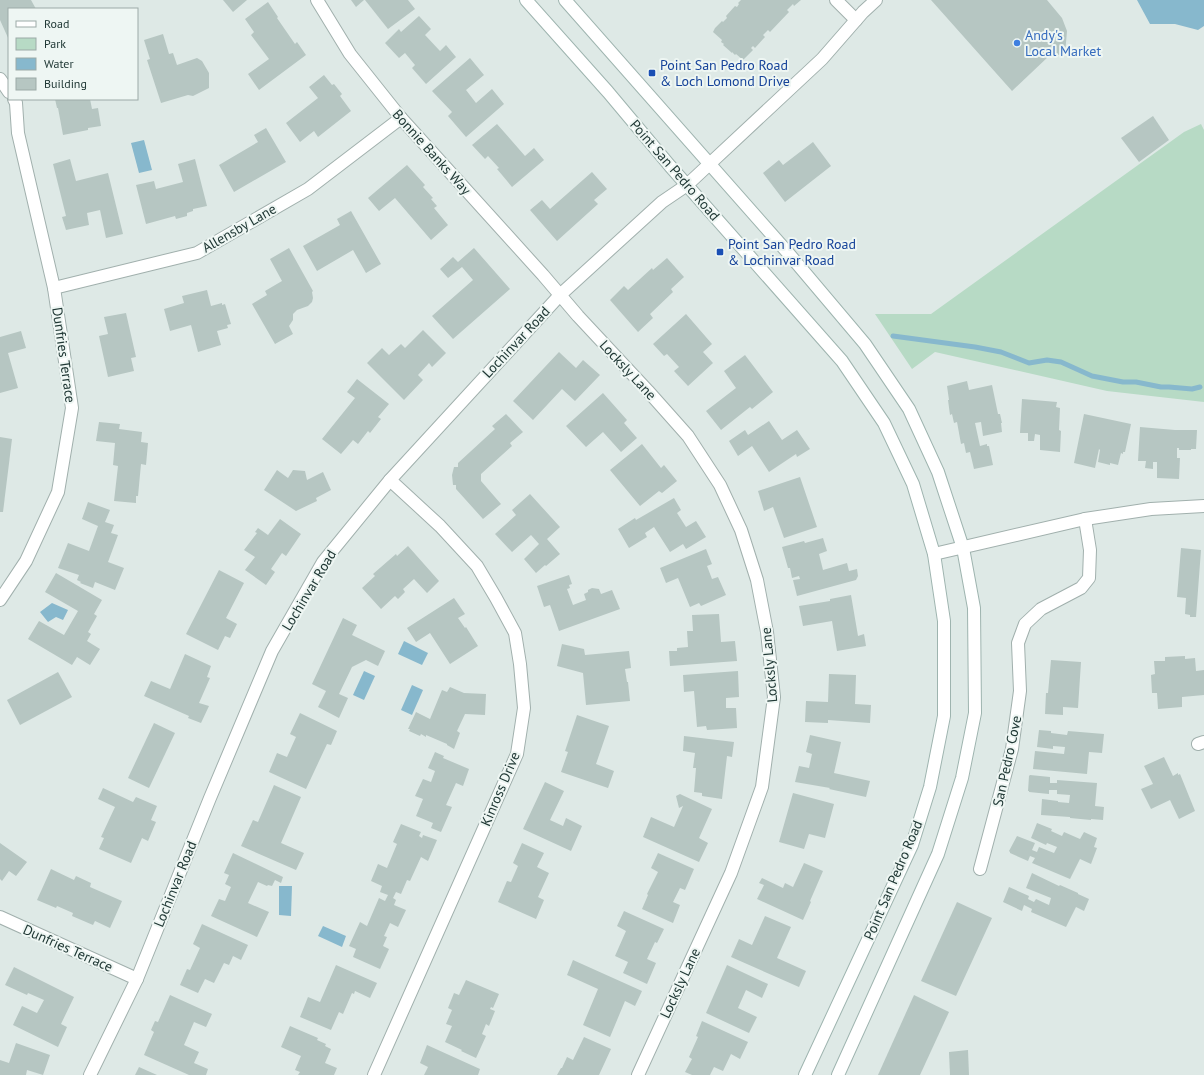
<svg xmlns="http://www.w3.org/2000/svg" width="1204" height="1075" font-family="'PT Sans',sans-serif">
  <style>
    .green { fill: #b7dac5 }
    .water { fill: #87b8cd }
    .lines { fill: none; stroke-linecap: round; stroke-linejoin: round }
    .stream { stroke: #87b8cd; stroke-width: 5 }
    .building { fill: #b6c6c2 }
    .minor-casing { stroke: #a1b0ad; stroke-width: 14 }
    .secondary-casing { stroke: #9eb4af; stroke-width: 14 }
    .minor { stroke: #fff; stroke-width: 12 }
    .secondary { stroke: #fff; stroke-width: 12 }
    .shop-dot { fill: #3f7fe0; stroke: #eef6f3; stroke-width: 1.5 }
    .transit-dot { fill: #1a4fb4; stroke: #eef6f3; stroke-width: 1.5 }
    .labels { text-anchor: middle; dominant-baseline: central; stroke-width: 4; stroke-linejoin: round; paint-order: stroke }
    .shop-label { font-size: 14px; fill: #366cbe; stroke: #eef6f3; text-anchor: start }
    .transit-label { font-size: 14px; fill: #164399; stroke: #eef6f3; text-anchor: start }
    .street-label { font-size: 14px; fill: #203835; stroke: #eef6f3 }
  </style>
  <rect width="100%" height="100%" fill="#dee9e6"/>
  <polygon class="green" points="1201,124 1204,130 1204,402 1107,391 935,352 912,369 875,314 931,314 1184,132"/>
  <g class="water">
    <polygon points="1137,0 1204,0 1204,26 1198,30 1175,24 1150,24"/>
    <polygon points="144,140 152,170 139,173 131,143"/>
    <polygon points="52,603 68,610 63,620 56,617 48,622 40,612"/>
    <polygon points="404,641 428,653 422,665 398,654"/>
    <polygon points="364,671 375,676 364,700 353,695"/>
    <polygon points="412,685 423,690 412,715 401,710"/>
    <polygon points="279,886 292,886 291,916 279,915"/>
    <polygon points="323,926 346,936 342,947 318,936"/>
  </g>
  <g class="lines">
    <polyline class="stream" points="893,336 975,347 1001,352 1029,363 1047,360 1061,362 1092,376 1123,382 1136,382 1161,387 1169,387 1192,389 1200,387"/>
  </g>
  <g class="building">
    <polygon points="0,0 31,0 36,9 9,9 9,40 0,20"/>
    <polygon points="223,0 247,0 233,12"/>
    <polygon points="351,0 364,0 356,7"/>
    <polygon points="365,0 408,0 415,9 388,29"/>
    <polygon points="741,0 801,0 794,6 793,4 787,10 789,12 770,32 768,30 763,35 765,37 755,48 753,46 751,48 753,50 743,60 736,54 735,55 732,52 732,53 723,45 724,44 721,42 722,40 713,32 715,28 722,21 723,22 727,18 726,16 735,6 737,7 739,4 738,3"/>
    <polygon points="931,0 1047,0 1062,18 1067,31 1065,54 1049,56 1012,91"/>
    <polygon points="268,2 278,17 277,18 295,44 297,42 306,55 259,90 248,74 269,59 251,35 254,32 245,19"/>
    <polygon points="419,16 431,29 425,35 440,51 446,45 456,57 426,84 412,68 415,65 405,53 399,58 385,43 399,29 401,32"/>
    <polygon points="163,34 169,54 173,53 177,65 197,58 202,61 209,73 209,88 193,96 188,95 161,103 147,60 150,59 144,40"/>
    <polygon points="470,58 484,75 466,90 476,103 492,89 504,104 466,137 448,116 452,112 432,91"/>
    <polygon points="324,75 332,85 334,84 342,94 340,96 351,111 318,137 314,131 300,142 286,123 318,98 309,87"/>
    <polygon points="55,99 90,99 92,109 98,108 101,126 88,128 88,130 63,135 58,108 57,108"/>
    <polygon points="1153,116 1169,140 1139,162 1121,138"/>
    <polygon points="497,124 525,156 534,148 544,160 512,187 497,169 499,168 488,156 485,159 472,145"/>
    <polygon points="266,128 286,162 234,192 219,165 258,142 254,135"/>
    <polygon points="813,142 831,166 785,202 763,173 779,160 783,165"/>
    <polygon points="70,159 76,181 108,173 123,234 106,238 100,210 87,213 89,225 66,230 62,217 66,216 53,164"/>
    <polygon points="195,159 207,206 193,209 193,211 187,213 187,216 176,219 175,216 146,224 136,185 154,181 156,189 183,182 178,164"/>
    <polygon points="407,165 425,185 423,187 433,198 431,199 437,206 434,208 448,225 431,240 395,198 379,211 368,198"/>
    <polygon points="592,172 607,189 594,200 598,204 557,241 530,210 542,200 550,209"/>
    <polygon points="351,211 381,264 366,273 353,250 317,271 303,246 340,225 337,219"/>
    <polygon points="289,248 313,291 312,292 313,298 312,302 308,306 297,310 293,314 293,320 289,326 293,334 275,344 252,304 267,295 265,291 282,281 270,259"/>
    <polygon points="474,248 510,289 453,339 432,316 473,280 462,267 448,278 440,269 453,257 458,262"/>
    <polygon points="667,258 684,277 671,289 673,292 650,314 653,318 638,332 610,300 624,286 628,290 652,268 653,270"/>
    <polygon points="207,290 211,306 222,303 222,305 225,304 231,324 227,325 228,328 217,331 221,345 198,352 191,325 170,331 164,309 184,303 182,296"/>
    <polygon points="126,313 136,357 131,358 134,371 108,377 99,336 108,334 104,317"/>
    <polygon points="686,314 712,344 703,352 713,363 688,386 674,371 679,367 667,354 664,356 653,344"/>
    <polygon points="423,330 446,353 432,367 429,363 418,375 423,380 404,400 367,363 382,348 389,355 401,344 405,348"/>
    <polygon points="21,331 26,348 8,353 18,388 0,393 0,337"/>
    <polygon points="559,352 576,368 583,360 600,375 575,401 562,389 533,420 513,401"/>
    <polygon points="745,355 773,392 752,409 750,407 721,430 706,411 736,388 724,371"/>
    <polygon points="357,379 389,404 378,417 381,419 370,433 368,431 358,444 353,440 341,454 322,439 355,398 347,392"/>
    <polygon points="967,381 969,390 992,385 998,414 1000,414 1002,423 1001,423 1002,432 983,436 981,422 975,423 980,446 987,444 987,446 989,446 993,465 974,469 970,452 966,453 964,443 961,444 957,422 954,423 952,414 950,415 948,400 949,400 947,386"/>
    <polygon points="603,393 627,420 624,423 637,438 621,452 603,432 586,447 566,426"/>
    <polygon points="1022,399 1057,402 1056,407 1060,408 1059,430 1061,431 1060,452 1040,450 1040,435 1035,434 1034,441 1028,441 1028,433 1020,433"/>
    <polygon points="506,414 523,432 510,443 512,446 481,474 481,481 501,504 483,519 456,489 456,485 453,485 452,475 454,467 458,467 458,463 495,429 492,426"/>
    <polygon points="1084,414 1131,424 1125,452 1123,452 1123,454 1121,453 1118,465 1110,463 1110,465 1098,462 1100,450 1099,449 1095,468 1074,463"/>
    <polygon points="769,421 782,440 797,430 810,449 797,457 796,454 769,472 752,446 738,456 729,441 745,430 748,435"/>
    <polygon points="99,422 120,424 119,429 142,432 141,442 148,443 146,465 141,464 138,496 136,496 136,503 114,501 118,466 113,465 115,443 96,441"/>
    <polygon points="1140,427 1175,430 1197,430 1196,449 1191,449 1191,450 1179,450 1179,448 1177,448 1177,458 1180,458 1179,479 1157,478 1157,462 1153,462 1153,469 1145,468 1146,461 1138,461"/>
    <polygon points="0,437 12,439 3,512 0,512"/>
    <polygon points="642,444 661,468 664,465 677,481 662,493 659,491 640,506 610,470"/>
    <polygon points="277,470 288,478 293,470 305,471 307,480 323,472 331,490 316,498 317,501 296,511 264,490"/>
    <polygon points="800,477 817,527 784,538 773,507 764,511 758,491"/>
    <polygon points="530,494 560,527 547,539 560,554 546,566 545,565 536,573 524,559 539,544 531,535 512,552 495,534 516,515 512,510"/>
    <polygon points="674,498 681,510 677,513 686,527 696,521 706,537 686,549 683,544 670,552 654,527 645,533 647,537 629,548 618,529 635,518 636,520"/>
    <polygon points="88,502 110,510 105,522 114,525 111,533 118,535 108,562 124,568 115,590 95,582 93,588 80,583 81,582 77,580 79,575 58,568 68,543 89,551 98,526 82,519"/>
    <polygon points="280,519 301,534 286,556 282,553 271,569 275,572 266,585 245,570 255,557 244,550 257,533 255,532 258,528 268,535"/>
    <polygon points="823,538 827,551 819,554 823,570 847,563 849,571 857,569 858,576 856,580 797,596 793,580 800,579 799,576 792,578 790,568 788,568 782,547 804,541 805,543"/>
    <polygon points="408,546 439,581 427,593 414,579 403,589 405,592 398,599 395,596 381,609 362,588 375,576 373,574 396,554 397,556"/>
    <polygon points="1181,548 1201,550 1196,617 1190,617 1190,615 1185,614 1186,598 1177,597"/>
    <polygon points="706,549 712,564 707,566 712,579 718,577 726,595 701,606 699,603 690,607 678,578 666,583 660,568"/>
    <polygon points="219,570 244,583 226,618 237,624 230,638 225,636 218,650 186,634"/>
    <polygon points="56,573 102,600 94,614 97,616 88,632 91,634 87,641 100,649 90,665 77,657 72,665 28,639 39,621 64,635 78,611 45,592"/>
    <polygon points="569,575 572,584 569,585 570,588 567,589 573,605 586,600 584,594 588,592 588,590 592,588 599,589 601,594 612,590 620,609 559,631 550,605 544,607 537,586"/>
    <polygon points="851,595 858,636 864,634 866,646 837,651 832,621 803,626 799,606 830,601 830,599"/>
    <polygon points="454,598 465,614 458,618 465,628 466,627 478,646 450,664 430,633 416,642 407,628"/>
    <polygon points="719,614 721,642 735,641 737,661 670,666 669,651 677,651 677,648 688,647 687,631 693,631 692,615"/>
    <polygon points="343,618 357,625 352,635 385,651 378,666 366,660 352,667 339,694 348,698 339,718 318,707 326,691 312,684"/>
    <polygon points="562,644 584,649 585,655 629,651 631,668 625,669 627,682 628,682 630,701 586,705 583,673 557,666"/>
    <polygon points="185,654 211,666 207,677 210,678 199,703 209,706 201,723 188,718 189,716 144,696 151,681 170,689"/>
    <polygon points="1185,656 1185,659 1195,658 1196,671 1204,670 1204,695 1182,697 1182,707 1158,709 1157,693 1152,693 1151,675 1155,674 1154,661 1165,661 1165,657"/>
    <polygon points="1051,660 1081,662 1078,708 1063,707 1063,715 1045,714 1046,693 1048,693"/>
    <polygon points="738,671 739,697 726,698 726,708 736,708 737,728 707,730 706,726 697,727 694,691 684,692 683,675"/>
    <polygon points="58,672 72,697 20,725 7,700"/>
    <polygon points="829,674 856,675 855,704 871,705 870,723 828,720 828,723 805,722 806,701 828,702"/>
    <polygon points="450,687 464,693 486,694 485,715 465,714 457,731 460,733 454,749 447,745 447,744 426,735 426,737 421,734 420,736 409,731 410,729 408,729 416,712 430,719 442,690 447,692"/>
    <polygon points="300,713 337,731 331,745 327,744 306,789 269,772 277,753 287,757 296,737 290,734"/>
    <polygon points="577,715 609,726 596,764 614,771 608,788 561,772 568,752 565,751"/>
    <polygon points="154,723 175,733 149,788 128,778"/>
    <polygon points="1039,730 1051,731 1051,733 1067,735 1068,731 1104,734 1102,753 1089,752 1087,774 1033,769 1035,751 1064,754 1065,747 1053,746 1053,749 1037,747"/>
    <polygon points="810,735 841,742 834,773 870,781 866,797 829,789 830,788 795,782 799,766 809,768 812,754 806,752"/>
    <polygon points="684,736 734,742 732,757 727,756 722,799 702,796 702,793 694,792 696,768 693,768 695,753 683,751"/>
    <polygon points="435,752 444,756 443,758 469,769 463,786 456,783 446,805 452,807 441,832 431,828 433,823 416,816 423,799 415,796 423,779 431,782 435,771 428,768"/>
    <polygon points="1164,757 1173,776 1178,773 1178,775 1180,774 1195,811 1179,819 1170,800 1151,809 1141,789 1153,784 1144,766"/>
    <polygon points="1030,775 1050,777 1050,783 1057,783 1057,780 1097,783 1095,806 1104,807 1103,820 1091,819 1091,820 1070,818 1070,817 1041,815 1042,799 1058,801 1058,802 1069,803 1070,795 1057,794 1057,790 1049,790 1049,794 1029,792 1029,791 1028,791 1029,776"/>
    <polygon points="545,782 564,791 550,820 563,826 566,818 582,826 571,851 523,829"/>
    <polygon points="274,785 301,797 281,843 304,853 296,870 241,846 253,820 258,822"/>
    <polygon points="103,788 133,802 136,797 157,806 151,820 156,822 148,841 142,838 131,863 99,849 104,838 101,837 115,807 98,799"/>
    <polygon points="793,793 834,804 825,838 809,834 804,849 779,842"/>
    <polygon points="680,794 712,809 699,838 708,843 699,862 643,837 651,817 674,827 683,806 679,808 676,796"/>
    <polygon points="1037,823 1052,829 1051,831 1062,836 1064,832 1080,839 1084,832 1097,838 1094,847 1097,848 1091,864 1080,859 1070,879 1032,863 1035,858 1030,856 1028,861 1010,853 1010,852 1009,851 1017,836 1035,843 1032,850 1037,852 1039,847 1054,853 1057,847 1047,843 1046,845 1031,838"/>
    <polygon points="401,824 421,832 419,836 422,838 423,835 437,840 428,861 421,857 410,881 407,880 401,894 396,892 393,898 396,900 394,905 406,910 398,927 390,923 384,936 387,937 383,946 389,949 380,969 353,957 356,949 349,946 360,922 367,926 379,898 385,901 388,895 380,892 382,886 371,881 378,864 387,868 397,844 393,842"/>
    <polygon points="0,843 27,862 16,876 9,871 2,881 0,879"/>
    <polygon points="522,843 544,853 537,867 549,873 538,897 544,900 536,919 498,902 507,881 511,882 518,866 513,863"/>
    <polygon points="233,853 283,877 281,883 275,880 272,886 268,885 267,886 258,882 248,903 269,912 257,937 211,916 219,899 225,901 231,887 225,884 229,875 224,873"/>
    <polygon points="658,853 694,869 685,890 680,888 673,902 680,905 673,923 642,909 648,895 647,894 658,872 651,868"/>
    <polygon points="804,863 823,871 810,901 811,902 803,920 757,899 764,885 759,883 762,878 783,888 785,883 793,887"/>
    <polygon points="51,869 74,880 76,876 91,883 90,887 122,901 110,928 95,921 93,925 72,916 73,913 57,906 56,908 37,900"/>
    <polygon points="1032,873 1059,886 1060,885 1078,893 1078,894 1089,899 1084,911 1076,907 1066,927 1031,912 1032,909 1024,905 1022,911 1003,902 1009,887 1029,896 1028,899 1034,902 1036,899 1049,905 1051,898 1026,888"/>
    <polygon points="957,902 992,918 956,996 921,981"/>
    <polygon points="624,911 664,929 657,943 655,942 647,959 656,963 647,984 623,973 628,962 615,956 626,931 617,926"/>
    <polygon points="765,916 791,927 777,958 806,971 799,987 731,957 739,939 752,945"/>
    <polygon points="202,924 248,945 241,960 233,956 229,965 224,963 214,983 205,979 198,993 180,985 187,969 190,970 200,948 193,944"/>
    <polygon points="573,960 642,991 635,1006 625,1001 610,1037 583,1025 598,989 567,975"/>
    <polygon points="336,965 377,983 370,998 355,991 354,994 352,993 343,1014 339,1012 331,1030 300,1017 308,997 320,1002"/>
    <polygon points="727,965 768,984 762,998 746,990 738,1008 757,1017 749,1033 706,1013"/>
    <polygon points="14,967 74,997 61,1024 67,1027 58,1047 13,1025 22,1006 37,1013 44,1000 28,993 27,995 5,985"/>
    <polygon points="466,980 499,994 493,1008 491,1007 490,1009 495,1011 489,1026 486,1024 482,1034 486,1036 476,1058 461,1051 462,1050 445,1042 452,1026 446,1024 452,1010 448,1008 454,993 459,995"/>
    <polygon points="170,995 212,1014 206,1027 194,1022 184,1045 199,1052 194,1063 208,1069 206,1075 189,1075 144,1055 154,1032 151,1030 155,1021 158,1022"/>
    <polygon points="914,995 949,1012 920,1075 878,1075"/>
    <polygon points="702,1021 748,1042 740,1059 731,1054 723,1071 714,1067 710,1075 692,1075 685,1072 692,1059 689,1057 698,1037 696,1036"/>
    <polygon points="290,1026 318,1038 317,1040 326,1044 325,1046 331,1049 325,1063 337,1068 334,1075 298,1075 300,1072 295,1070 301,1056 281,1047"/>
    <polygon points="584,1037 611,1049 599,1075 557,1075 561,1068 562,1068 567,1057 573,1060"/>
    <polygon points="16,1043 50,1055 43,1075 27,1070 26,1075 0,1075 0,1060 9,1063"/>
    <polygon points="427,1045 480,1069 478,1075 424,1075 428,1067 420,1063"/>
    <polygon points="968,1050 969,1075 950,1075 949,1052"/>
    <polygon points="139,1067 157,1075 135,1075"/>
  </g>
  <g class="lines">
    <g class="minor-casing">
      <g id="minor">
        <polyline points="317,0 350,54 401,118 543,275 578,316 648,391 688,436 720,485 741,530 757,580 767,632 774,697 762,787 731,873 638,1075"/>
        <polyline points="836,0 856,20"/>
        <polyline points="0,79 9,92"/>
        <polyline points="54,288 197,253 308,189 401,118"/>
        <polyline points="934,554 1085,519 1151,509 1204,506"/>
        <polyline points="0,600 26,561 58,492 72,408 54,288 18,133 16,103 14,99"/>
        <polyline points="1198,744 1204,742"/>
        <polyline points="980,869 1012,749 1020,691 1018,643 1025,624 1041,609 1081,588 1089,578 1090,550 1085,519"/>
        <polyline points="0,917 137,979"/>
        <polyline points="90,1075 137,979 210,798 272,651 323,562 390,480 560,295 662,202 687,185 822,59 863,12 876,0"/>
        <polyline points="374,1075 517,754 524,708 520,664 515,633 496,598 477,566 440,526 390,480"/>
      </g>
    </g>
    <g class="secondary-casing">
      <g id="secondary">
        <polyline points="526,0 608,92 670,166 842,361 884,423 913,484 934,554 944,621 944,716 930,787 912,845 805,1075"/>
        <polyline points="565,0 789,254 865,344 909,409 938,472 963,548 974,608 975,713 962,778 938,854 838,1075"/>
      </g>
    </g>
    <use href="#minor" class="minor"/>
    <use href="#secondary" class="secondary"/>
  </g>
  <circle class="shop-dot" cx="1017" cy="43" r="4"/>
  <g class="transit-dot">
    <rect x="648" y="69" width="8" height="8" rx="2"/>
    <rect x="716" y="248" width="8" height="8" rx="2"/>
  </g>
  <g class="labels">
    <g class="shop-label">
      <text x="1025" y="35">Andy's<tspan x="1025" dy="16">Local Market</tspan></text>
    </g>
    <g class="transit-label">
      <text x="660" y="65">Point San Pedro Road<tspan x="660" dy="16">&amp; Loch Lomond Drive</tspan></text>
      <text x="728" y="244">Point San Pedro Road<tspan x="728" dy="16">&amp; Lochinvar Road</tspan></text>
    </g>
    <g class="street-label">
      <text transform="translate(432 152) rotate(48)">Bonnie Banks Way</text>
      <text transform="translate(675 170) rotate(49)">Point San Pedro Road</text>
      <text transform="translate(239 228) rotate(-30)">Allensby Lane</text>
      <text transform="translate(516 342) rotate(-47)">Lochinvar Road</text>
      <text transform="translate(64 355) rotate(82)">Dunfries Terrace</text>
      <text transform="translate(628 370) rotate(47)">Locksly Lane</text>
      <text transform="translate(309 590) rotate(-59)">Lochinvar Road</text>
      <text transform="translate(769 665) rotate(-95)">Locksly Lane</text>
      <text transform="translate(1007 761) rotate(-78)">San Pedro Cove</text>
      <text transform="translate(500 789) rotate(-67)">Kinross Drive</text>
      <text transform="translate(893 880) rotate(-67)">Point San Pedro Road</text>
      <text transform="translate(175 884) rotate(-68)">Lochinvar Road</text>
      <text transform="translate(68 948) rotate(24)">Dunfries Terrace</text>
      <text transform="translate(680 983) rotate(-65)">Locksly Lane</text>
    </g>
  </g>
  <rect x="8" y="8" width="130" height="92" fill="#eef6f3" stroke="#9caaa7"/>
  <rect x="16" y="21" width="20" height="6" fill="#ffffff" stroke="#9caaa7"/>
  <text x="44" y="28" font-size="12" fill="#203835">Road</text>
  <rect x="16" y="38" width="20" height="12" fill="#b7dac5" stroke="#9caaa7"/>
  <text x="44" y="48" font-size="12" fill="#203835">Park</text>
  <rect x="16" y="58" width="20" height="12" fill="#87b8cd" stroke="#9caaa7"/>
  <text x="44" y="68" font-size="12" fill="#203835">Water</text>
  <rect x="16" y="78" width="20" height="12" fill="#b6c6c2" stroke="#9caaa7"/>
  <text x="44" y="88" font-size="12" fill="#203835">Building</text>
</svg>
